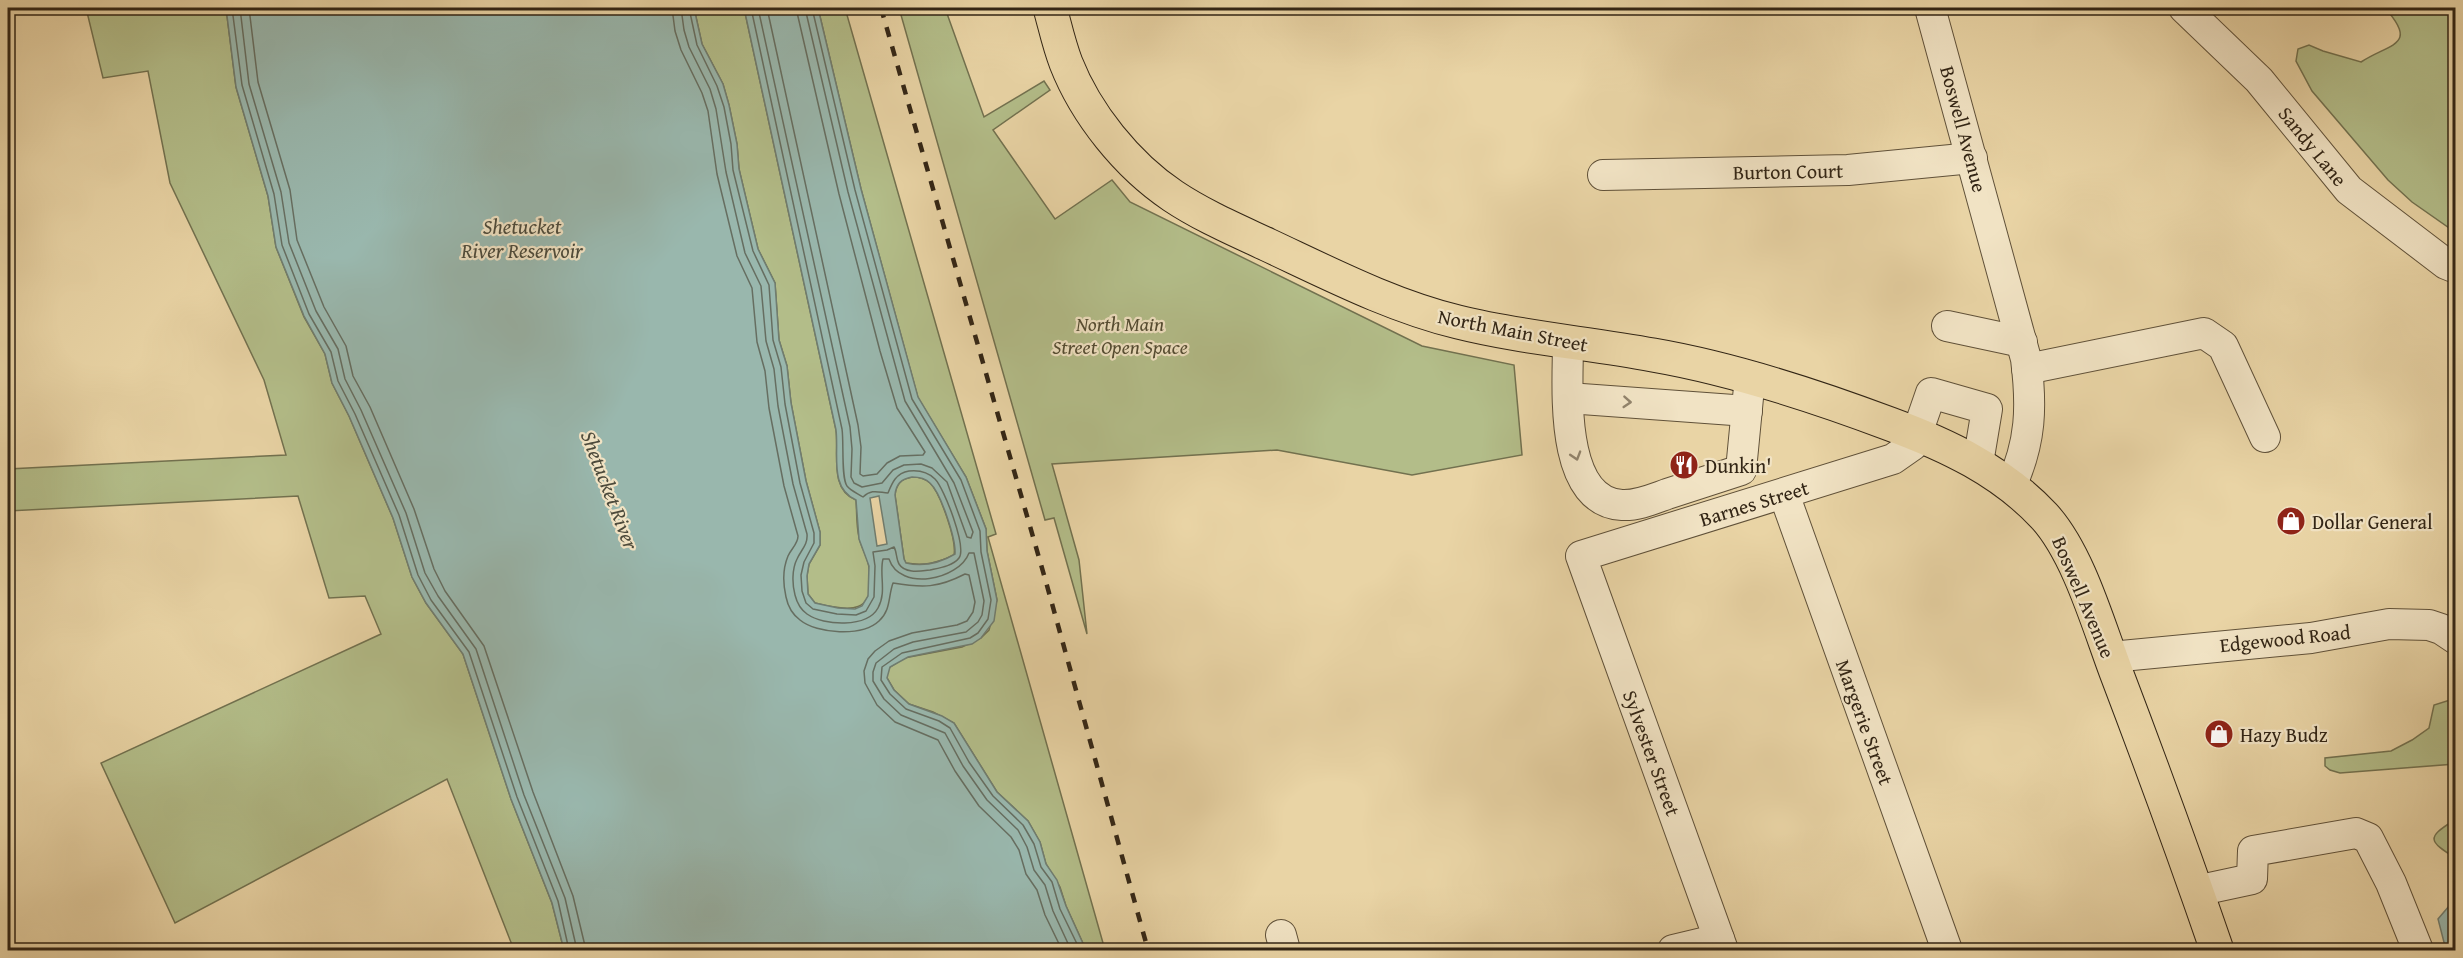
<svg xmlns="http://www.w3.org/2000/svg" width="2463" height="958" font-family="'Gentium Book Plus',serif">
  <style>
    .green { fill: #b3bd89; stroke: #72714f; stroke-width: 1.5 }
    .water { fill: #99b7ad; stroke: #707d70; stroke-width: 1.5; fill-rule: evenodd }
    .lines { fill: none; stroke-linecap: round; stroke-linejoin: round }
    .shore { stroke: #666e61; stroke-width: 1.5 }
    .minor-casing { stroke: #605139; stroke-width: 32 }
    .major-casing { stroke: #322515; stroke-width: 35 }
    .minor { stroke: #f1e3c4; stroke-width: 30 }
    .major { stroke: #e9d4a5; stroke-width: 33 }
    .rail { stroke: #322515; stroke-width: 4.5; stroke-dasharray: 10 10; stroke-linecap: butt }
    .oneway { stroke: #92846c }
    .labels { text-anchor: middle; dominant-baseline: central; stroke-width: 4.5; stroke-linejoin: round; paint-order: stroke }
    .street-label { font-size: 20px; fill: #322515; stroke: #f1e3c4 }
    .park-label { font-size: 20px; font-style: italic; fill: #524b32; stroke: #f1e3c4 }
    .poi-label { font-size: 20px; fill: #322515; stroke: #f1e3c4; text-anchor: start }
    .water-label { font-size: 21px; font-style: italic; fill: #4c4a3b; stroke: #f1e3c4 }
  </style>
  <rect width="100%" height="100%" fill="#e9d4a5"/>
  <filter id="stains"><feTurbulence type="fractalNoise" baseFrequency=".00333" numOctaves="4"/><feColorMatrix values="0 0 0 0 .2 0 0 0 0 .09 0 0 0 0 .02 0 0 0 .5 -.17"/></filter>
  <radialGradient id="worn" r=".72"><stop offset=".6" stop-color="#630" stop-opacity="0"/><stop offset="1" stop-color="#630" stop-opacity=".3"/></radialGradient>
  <g class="green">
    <polygon points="86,8 226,8 236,87 268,196 276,247 304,317 325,354 332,383 349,416 393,518 412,577 426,603 463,654 511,799 552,903 564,950 514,950 447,779 175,923 101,763 381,634 365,596 329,598 298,496 8,511 8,469 286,455 264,380 170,183 148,71 103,78"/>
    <path d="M 694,8 L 744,8 L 836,430 C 839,453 829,490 856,500 C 857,512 856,525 859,537 C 861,548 868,557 869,568 C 877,615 850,612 815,603 L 808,594 L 807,576 L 809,564 L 820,545 L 820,532 L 806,481 L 791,403 L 787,366 L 779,340 L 775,283 L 758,249 L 739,169 L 737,144 L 729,105 L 723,84 L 702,44 Z"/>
    <polygon points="818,8 845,8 996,534 988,537 1105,950 1086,950 1066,906 1060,887 1046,864 1040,842 1028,821 997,792 954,723 933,712 909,704 894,690 887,678 886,674 890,667 904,658 962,647 981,638 989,630 997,600 987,551 986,529 966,477 918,398 861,189"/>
    <polygon points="899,8 945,8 984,117 1044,81 1050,90 993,130 1055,219 1112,180 1130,202 1422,346 1514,365 1522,455 1412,475 1277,450 1052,464 1079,560 1087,634 1054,518 1045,520"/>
    <path d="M 2385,8 L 2455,8 L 2455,232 L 2412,202 L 2388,180 L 2312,91 L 2296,61 L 2298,49 L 2309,45 L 2323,51 L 2361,62 C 2390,43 2419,46 2385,8 Z"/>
    <path d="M 912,477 C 919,477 925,478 930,483 C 940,492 957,541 954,555 C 938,563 924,566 906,563 L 904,559 L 895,495 C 896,484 901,479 912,477 Z"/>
    <polygon points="2450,700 2455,700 2455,764 2340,773 2330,770 2325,766 2325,758 2391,751 2412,740 2429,728 2434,705"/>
    <path d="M 2453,821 L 2455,821 L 2455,858 C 2429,841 2426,838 2453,821 Z"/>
  </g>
  <g class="water">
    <path d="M 226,8 L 694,8 L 702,44 L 723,84 L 729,105 L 737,144 L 739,169 L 758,249 L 775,283 L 779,340 L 787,366 L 791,403 L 806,481 L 820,532 L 820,545 L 809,564 L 807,576 L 808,594 L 815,603 L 838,608 L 855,609 L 862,606 L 868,596 L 869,566 L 859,539 L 856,500 C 829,488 839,454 836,430 L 744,8 L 818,8 L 861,189 L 918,397 L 966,477 L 986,529 L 987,551 L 997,600 L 994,621 L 981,638 L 972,644 L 908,657 L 890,667 L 887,678 L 894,690 L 909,704 L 942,716 L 954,723 L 997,792 L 1028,821 L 1040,842 L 1046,864 L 1057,880 L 1066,906 L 1086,950 L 564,950 L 552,903 L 511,799 L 463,654 L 426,603 L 412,577 L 393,518 L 349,416 L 332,383 L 325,354 L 304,316 L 276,247 L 268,196 L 236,87 ZM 912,477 C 919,477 925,478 930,483 C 941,493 956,539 955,554 C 940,563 924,567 906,563 L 904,559 L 895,495 C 896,484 901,479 912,477 ZM 879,496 L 887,544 L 877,546 L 870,498 Z"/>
    <polygon points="2455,899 2455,950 2446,950 2438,919"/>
  </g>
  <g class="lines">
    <g class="shore">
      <polyline points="232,8 242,85 274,194 282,245 309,314 331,352 338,381 355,414 399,515 418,575 431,600 469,652 517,797 558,901 569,950"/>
      <polyline points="240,8 249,84 281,192 289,243 316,311 338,349 345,379 361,410 406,513 425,573 438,596 476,649 524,795 565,898 577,950"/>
      <polyline points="249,8 258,82 290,190 297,240 324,307 346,346 353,376 370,407 414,509 434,569 445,591 484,646 533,792 573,896 586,950"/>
      <path d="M 672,8 L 675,31 L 681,50 L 702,93 L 708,111 L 717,174 L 737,256 L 752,288 L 757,342 L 765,371 L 769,408 L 784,486 L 798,536 C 798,544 791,549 788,556 C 783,568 783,584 786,597 C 788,607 792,614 800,620 C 817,634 862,637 879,621 C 891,610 888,597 893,583 C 923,588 938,588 965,574 L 969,575 L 975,602 L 973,612 L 967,621 L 957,625 L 912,633 L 889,641 L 875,651 L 868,659 L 864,671 L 865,683 L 877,705 L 895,722 L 938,740 L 955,771 L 979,806 L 1011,837 L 1019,850 L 1026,874 L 1037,890 L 1045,915 L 1062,950"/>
      <path d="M 681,8 L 684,30 L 689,47 L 710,89 L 716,109 L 726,172 L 745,253 L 761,286 L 766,341 L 774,369 L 778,406 L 793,484 L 807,534 C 808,545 801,550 797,559 C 792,569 792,584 795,595 C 797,603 800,609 807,614 C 824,626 867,628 878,608 C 887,592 879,574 883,559 L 889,559 C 900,592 959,580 969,553 L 974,553 L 984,601 L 982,615 L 978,622 L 966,632 L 913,642 L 894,649 L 876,663 L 873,672 L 873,681 L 884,699 L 901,715 L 945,733 L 963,766 L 987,800 L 1018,830 L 1027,847 L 1034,870 L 1045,885 L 1053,911 L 1071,950"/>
      <path d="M 689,8 L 697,45 L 717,86 L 724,107 L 731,144 L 733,170 L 753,251 L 769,285 L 773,340 L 781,367 L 785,404 L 800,483 L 814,533 L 814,543 L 804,562 L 801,575 L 802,591 L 806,603 L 813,609 L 837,614 L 856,615 L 866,611 L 874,597 L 875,566 L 873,552 L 887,550 L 894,547 C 897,552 896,559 899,564 C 905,574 921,571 930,570 C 939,568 953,566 959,558 C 967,547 944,488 935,479 C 928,472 918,470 909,471 C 896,473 892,483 888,493 C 877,492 872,489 863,497 C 857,493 851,491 847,486 C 841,478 844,442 842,429 L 751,8"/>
      <polyline points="758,8 850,427 852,449 851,477 854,483 862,487 882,483 893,470 904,465 921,464 932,468 947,482 967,537 971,538 973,532 954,483 905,401 848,192 805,8"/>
      <polyline points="767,8 858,425 861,447 860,474 863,476 877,474 887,463 900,456 923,455 925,452 897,408 880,351 839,194 796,8"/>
      <polyline points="812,8 855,190 912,399 961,480 980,531 981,552 991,600 988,619 978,633 970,638 902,653 882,667 881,680 890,694 906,709 939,721 950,728 969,762 993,796 1023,825 1034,844 1041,867 1052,882 1060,909 1080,950"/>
    </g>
    <g class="minor-casing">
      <g id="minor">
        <path d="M 1930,8 L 2026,359 C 2032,407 2031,442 2011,486"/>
        <polyline points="2184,8 2259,80 2349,190 2446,264 2456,268"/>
        <polyline points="1603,175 1848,170 1972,158"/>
        <polyline points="1947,326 2022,342"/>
        <path d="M 1568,342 C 1568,385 1558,502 1622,505 C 1637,506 1653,499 1667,494 C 1692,486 1716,478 1741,470 L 1750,377"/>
        <polyline points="2027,369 2204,333 2223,346 2265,437"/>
        <polyline points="1568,398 1747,411"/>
        <polyline points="1784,494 1947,950"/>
        <polyline points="2111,657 2311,638 2389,624 2429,625 2441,629 2456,639"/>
        <polyline points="2196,891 2252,879 2253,851 2356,833 2368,838 2391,883 2418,950"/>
        <polyline points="1281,935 1285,950"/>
        <polyline points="1673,950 1719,939"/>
        <polyline points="1723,950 1581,556 1893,459 1913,445 1931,393 1987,409 1978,463"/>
      </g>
    </g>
    <g class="major-casing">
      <path id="major" d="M 1050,8 C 1055,26 1059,45 1066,63 C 1086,114 1127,165 1173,196 C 1203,216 1236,230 1268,245 C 1330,274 1392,306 1458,322 C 1522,338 1589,343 1653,355 C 1734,369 1813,395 1890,424 C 1947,445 2002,471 2044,516 C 2078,553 2098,624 2116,672 C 2151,764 2185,857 2217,950"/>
    </g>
    <use href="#minor" class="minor"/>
    <use href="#major" class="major"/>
    <polyline class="rail" points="881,8 1046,582 1148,950"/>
  </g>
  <defs><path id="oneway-chevron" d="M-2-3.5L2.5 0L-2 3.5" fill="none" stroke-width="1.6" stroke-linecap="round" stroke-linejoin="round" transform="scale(1.5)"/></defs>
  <g class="oneway">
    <use href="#oneway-chevron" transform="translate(1627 402) rotate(4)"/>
    <use href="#oneway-chevron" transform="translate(1576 456) rotate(73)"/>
  </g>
  <defs>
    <g id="restaurant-disc" transform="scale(1.5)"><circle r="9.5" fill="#8f2418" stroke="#f1e3c4"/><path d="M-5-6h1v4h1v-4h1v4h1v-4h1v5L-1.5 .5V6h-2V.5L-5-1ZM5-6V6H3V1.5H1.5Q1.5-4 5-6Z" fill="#fff"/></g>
    <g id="shop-disc" transform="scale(1.5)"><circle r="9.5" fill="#8f2418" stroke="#f1e3c4"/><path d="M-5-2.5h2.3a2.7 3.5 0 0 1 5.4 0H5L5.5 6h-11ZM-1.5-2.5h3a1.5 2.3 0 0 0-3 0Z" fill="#fff"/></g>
  </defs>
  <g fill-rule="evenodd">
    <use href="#restaurant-disc" x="1684" y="465"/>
    <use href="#shop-disc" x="2291" y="521"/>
    <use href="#shop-disc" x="2219" y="734"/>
  </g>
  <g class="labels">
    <g class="street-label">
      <text transform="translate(1964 129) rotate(75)">Boswell Avenue</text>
      <text transform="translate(2313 146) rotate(51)">Sandy Lane</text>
      <text transform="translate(1788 171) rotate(-1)">Burton Court</text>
      <text transform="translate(1513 330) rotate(11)">North Main Street</text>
      <text transform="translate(1754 503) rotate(-17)">Barnes Street</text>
      <text transform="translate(2084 597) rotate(67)">Boswell Avenue</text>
      <text transform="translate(2285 638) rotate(-6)">Edgewood Road</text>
      <text transform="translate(1865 722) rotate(70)">Margerie Street</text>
      <text transform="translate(1652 753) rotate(70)">Sylvester Street</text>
    </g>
    <g class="park-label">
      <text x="1120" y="323">North Main<tspan x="1120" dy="23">Street Open Space</tspan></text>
    </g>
    <g class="poi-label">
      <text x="1705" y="465">Dunkin'</text>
      <text x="2312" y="521">Dollar General</text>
      <text x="2240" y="734">Hazy Budz</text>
    </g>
    <g class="water-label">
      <text x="522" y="226">Shetucket<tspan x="522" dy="24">River Reservoir</tspan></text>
      <text transform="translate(610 490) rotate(69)">Shetucket River</text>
    </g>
  </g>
  <rect width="2463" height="958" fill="none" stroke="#e9d4a5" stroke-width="30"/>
  <rect x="9" y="9" width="2445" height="940" fill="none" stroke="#322515" stroke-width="3"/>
  <rect x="15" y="15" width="2433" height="928" fill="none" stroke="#322515" stroke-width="1.5"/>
  <rect width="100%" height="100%" filter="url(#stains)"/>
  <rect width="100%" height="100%" fill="url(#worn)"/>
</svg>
